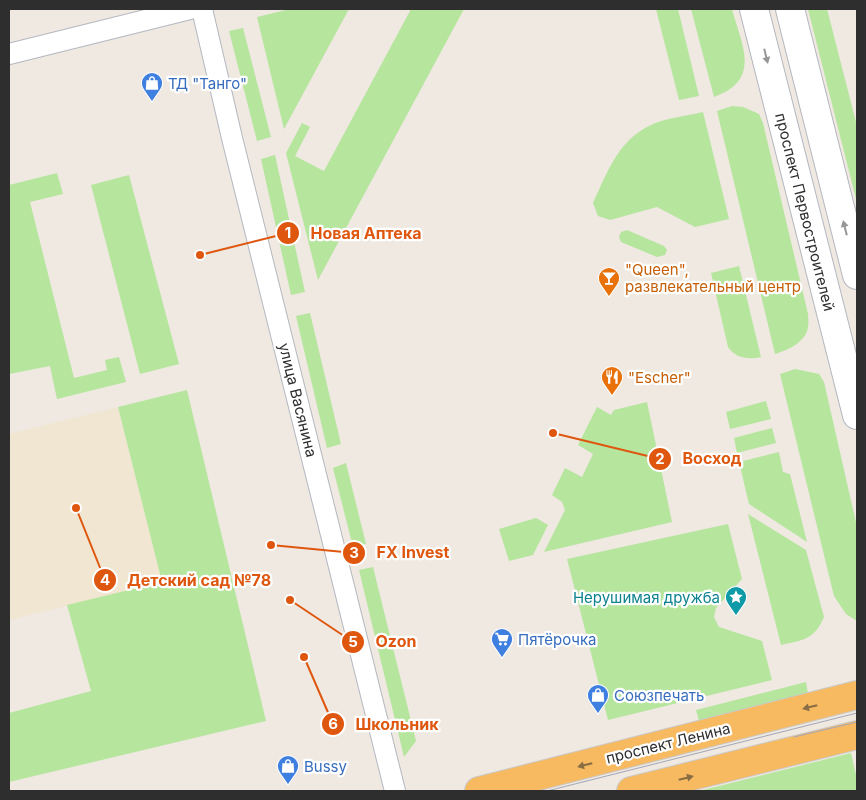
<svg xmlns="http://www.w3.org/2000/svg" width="866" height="800" font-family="Inter,sans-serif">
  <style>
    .education { fill: #f0e6d1 }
    .green { fill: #b6e59e }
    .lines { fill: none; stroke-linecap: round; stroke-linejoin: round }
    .minor-casing { stroke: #b4b7c1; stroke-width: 22 }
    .secondary-casing { stroke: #b4b7c1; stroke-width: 30 }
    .trunk-casing { stroke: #c9c9c9; stroke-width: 30 }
    .minor { stroke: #fff; stroke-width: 20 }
    .secondary { stroke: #fff; stroke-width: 28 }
    .trunk { stroke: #f8ba60; stroke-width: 28 }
    .tram { stroke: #a3a6b8; stroke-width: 1 }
    .oneway { fill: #969696 }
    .oneway2 { fill: #896d44 }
    .labels { text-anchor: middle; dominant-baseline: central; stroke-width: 4.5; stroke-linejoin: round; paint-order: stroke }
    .shop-label { font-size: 15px; fill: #366cbe; stroke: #fff; text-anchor: start }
    .street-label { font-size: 15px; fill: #2e2e2e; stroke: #fff }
    .food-label { font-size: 15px; fill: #c56008; stroke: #fff; text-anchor: start }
    .culture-label { font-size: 15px; fill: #0d838f; stroke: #fff; text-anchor: end }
    .leader { fill: none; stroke: #df570e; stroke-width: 2 }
    .callout-dot { fill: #df570e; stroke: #fff; stroke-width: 2 }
    .mark-label { font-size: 15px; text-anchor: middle; font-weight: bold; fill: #fff }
    .callout-label { font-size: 16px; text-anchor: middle; font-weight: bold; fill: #df570e; stroke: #fff; stroke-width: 4.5; stroke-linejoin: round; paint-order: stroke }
  </style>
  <rect width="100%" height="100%" fill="#efe9e1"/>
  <polygon class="education" points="118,407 163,582 9,620 9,434"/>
  <g class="green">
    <polygon points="290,9 349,9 284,129 257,17"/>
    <polygon points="411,9 464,9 318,280 286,153 302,123 310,127 295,156 324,171"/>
    <polygon points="656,9 678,9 699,96 679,100"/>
    <path d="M 691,9 L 732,9 C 742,46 762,80 714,97 Z"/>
    <polygon points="808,9 827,9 857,126 857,203"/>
    <polygon points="243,28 271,137 257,141 229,31"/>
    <path d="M 732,106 L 743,107 L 759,114 L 763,123 L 808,314 C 808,318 809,323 808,327 C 806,342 788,350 775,354 L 717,111 Z"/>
    <path d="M 703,112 L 729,219 L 695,227 L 657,207 L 610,220 L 598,216 L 593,203 C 607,173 618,140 651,125 C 666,118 686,116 703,112 Z"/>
    <polygon points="275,155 305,292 291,295 261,159"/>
    <polygon points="57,173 63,194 30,202 74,378 107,370 105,360 119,357 126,382 57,399 50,366 9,374 9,185"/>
    <polygon points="129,175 179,364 140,374 91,185"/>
    <polygon points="627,230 664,246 667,250 665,255 657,257 621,242 619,237 621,232"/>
    <path d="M 739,266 L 761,357 C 747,360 736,358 728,347 L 711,273 Z"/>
    <polygon points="310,313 341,444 327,448 296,316"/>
    <polygon points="795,369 819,374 824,382 857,527 857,621 846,614 834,596 780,374"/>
    <polygon points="187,390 266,721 9,782 9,713 91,691 67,605 162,582 118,407"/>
    <polygon points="766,401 771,419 730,429 726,412"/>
    <polygon points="647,402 672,522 544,552 565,510 562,502 552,495 565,468 582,477 593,454 578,445 597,407 611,415 614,410"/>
    <polygon points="772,428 776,443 737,453 734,438"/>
    <polygon points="779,452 783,472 790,474 807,542 749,504 739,462"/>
    <polygon points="346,463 366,544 353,547 333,468"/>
    <path d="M 748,514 L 806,550 L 824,617 C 814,640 803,640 781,645 Z"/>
    <polygon points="536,518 548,525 533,555 509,561 499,529"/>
    <polygon points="728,524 742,579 716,608 714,617 719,627 762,641 772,680 608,720 567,559"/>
    <polygon points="373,567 416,741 404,757 359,570"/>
    <polygon points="806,682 808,694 699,721 696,710"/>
    <polygon points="851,753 857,779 857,791 699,791"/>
  </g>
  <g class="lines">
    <g class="minor-casing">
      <g id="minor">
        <polyline points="202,9 232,138 395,791"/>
        <polyline points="9,54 190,9"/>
      </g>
    </g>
    <g class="secondary-casing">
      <g id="secondary">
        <polyline points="754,9 857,415"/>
        <polyline points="790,9 857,275"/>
      </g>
    </g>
    <g class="trunk-casing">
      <g id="trunk">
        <polyline points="479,791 857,695"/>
        <polyline points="631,791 857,735"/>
      </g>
    </g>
    <use href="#minor" class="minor"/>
    <use href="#secondary" class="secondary"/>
    <use href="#trunk" class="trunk"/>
    <g class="tram">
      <polyline points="794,737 857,722"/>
      <polyline points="547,791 857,713"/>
    </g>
  </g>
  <defs><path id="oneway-solid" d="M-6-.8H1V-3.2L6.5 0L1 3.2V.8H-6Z" transform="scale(1.25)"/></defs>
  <g class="oneway">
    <use href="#oneway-solid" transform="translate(766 56) rotate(76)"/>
    <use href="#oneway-solid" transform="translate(845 228) rotate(-104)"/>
  </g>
  <g class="oneway2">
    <use href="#oneway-solid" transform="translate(810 707) rotate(166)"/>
    <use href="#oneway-solid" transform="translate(585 765) rotate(166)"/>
    <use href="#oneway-solid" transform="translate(686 778) rotate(-14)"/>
  </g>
  <defs>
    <g id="shop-pin" transform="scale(1.125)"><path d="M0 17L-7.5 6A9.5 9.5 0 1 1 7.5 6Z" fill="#3f7fe0" stroke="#fff"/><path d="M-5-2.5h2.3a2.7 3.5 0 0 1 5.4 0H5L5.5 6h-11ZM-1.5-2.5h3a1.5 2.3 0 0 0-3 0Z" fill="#fff"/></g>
    <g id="bar-pin" transform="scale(1.125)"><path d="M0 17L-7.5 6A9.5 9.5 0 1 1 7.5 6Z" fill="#e8710a" stroke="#fff"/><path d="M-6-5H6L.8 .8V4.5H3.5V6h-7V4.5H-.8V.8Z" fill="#fff"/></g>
    <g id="restaurant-pin" transform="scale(1.125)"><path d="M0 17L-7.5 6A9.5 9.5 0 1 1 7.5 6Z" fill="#e8710a" stroke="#fff"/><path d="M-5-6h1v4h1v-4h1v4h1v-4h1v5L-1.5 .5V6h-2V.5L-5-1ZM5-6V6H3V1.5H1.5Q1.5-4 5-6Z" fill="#fff"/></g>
    <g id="sight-pin" transform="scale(1.125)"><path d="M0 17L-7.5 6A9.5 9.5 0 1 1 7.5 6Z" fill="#0f9aa8" stroke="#fff"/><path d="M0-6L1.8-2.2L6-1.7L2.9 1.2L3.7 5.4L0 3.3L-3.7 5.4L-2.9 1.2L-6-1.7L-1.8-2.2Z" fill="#fff"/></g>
    <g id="supermarket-pin" transform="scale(1.125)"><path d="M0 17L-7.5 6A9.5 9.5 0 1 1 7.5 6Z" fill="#3f7fe0" stroke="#fff"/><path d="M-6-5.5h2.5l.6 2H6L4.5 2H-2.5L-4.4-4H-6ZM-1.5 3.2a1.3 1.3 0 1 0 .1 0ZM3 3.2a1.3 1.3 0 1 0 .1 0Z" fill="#fff"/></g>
  </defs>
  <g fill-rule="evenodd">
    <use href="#shop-pin" x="152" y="83"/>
    <use href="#bar-pin" x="609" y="278"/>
    <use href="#restaurant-pin" x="612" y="377"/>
    <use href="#sight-pin" x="736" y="597"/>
    <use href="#supermarket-pin" x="502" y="639"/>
    <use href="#shop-pin" x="598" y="695"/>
    <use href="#shop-pin" x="288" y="766"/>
  </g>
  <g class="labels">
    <g class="shop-label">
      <text x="168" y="83">ТД "Танго"</text>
      <text x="518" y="639">Пятёрочка</text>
      <text x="614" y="695">Союзпечать</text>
      <text x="304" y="766">Bussy</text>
    </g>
    <g class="street-label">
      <text transform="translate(805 212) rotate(76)">проспект Первостроителей</text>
      <text transform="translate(298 400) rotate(76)">улица Васянина</text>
      <text transform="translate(668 743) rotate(-14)">проспект Ленина</text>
    </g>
    <g class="food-label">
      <text x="625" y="269">"Queen",<tspan x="625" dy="17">развлекательный центр</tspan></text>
      <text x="628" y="377">"Escher"</text>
    </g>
    <g class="culture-label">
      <text x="720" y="597">Нерушимая дружба</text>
    </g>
  </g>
  <path class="leader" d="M200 255L288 233M553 433L660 459M271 545L354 553M76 508L105 580M290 600L353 642M304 657L333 724"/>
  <g class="callout-dot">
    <circle cx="200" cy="255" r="5"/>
    <circle cx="553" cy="433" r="5"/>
    <circle cx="271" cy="545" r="5"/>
    <circle cx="76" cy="508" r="5"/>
    <circle cx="290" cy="600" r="5"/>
    <circle cx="304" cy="657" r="5"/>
    <circle cx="288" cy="233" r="12"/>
    <circle cx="660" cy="459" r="12"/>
    <circle cx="354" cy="553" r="12"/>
    <circle cx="105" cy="580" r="12"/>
    <circle cx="353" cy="642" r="12"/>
    <circle cx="333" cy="724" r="12"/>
  </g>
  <g class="mark-label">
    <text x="288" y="238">1</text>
    <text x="660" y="464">2</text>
    <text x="354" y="558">3</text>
    <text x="105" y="585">4</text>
    <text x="353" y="647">5</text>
    <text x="333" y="729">6</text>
  </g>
  <g class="callout-label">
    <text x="366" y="239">Новая Аптека</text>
    <text x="712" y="464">Восход</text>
    <text x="413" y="558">FX Invest</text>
    <text x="199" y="586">Детский сад №78</text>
    <text x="396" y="647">Ozon</text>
    <text x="397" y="730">Школьник</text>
  </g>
  <rect width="866" height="800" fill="none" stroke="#2e2e2e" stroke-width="20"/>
</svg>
